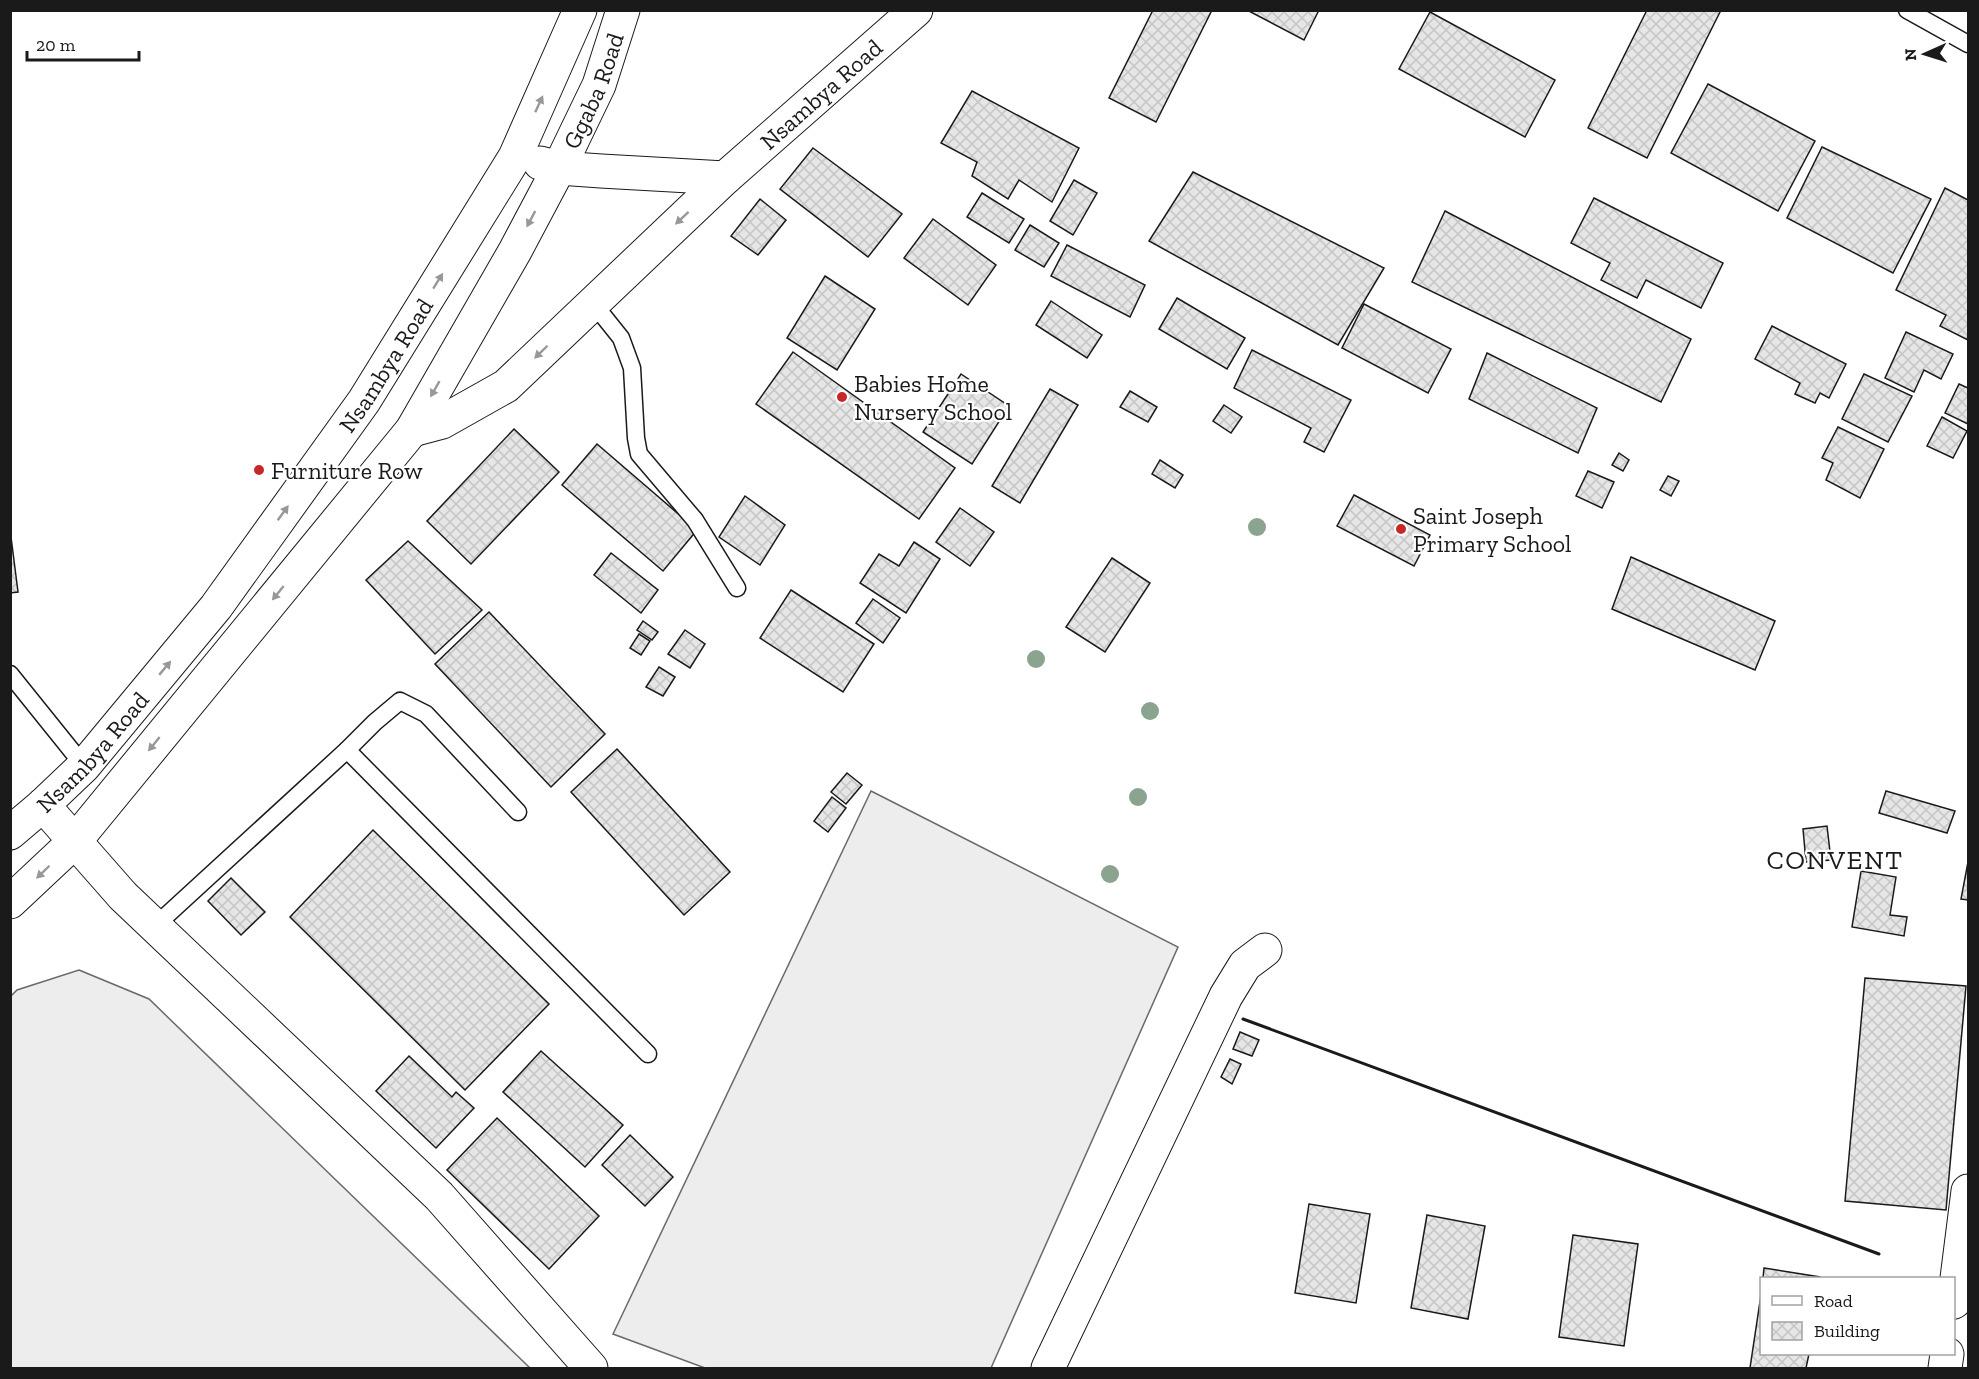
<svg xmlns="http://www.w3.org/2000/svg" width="1979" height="1379" font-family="'Zilla Slab',serif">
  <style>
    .built { fill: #ededed; stroke: #6a6a6a; stroke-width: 1.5 }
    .building { fill: url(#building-cross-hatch); stroke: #1a1a1a; stroke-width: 1.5 }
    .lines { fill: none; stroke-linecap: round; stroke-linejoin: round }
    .service-casing { stroke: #1a1a1a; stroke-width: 19 }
    .minor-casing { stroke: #1a1a1a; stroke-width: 35 }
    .secondary-casing { stroke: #1a1a1a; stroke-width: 35 }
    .service { stroke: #fff; stroke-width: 16 }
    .minor { stroke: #fff; stroke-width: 33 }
    .secondary { stroke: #fff; stroke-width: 33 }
    .wall { stroke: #1a1a1a; stroke-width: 3 }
    .tree { fill: #8aa48f }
    .oneway { fill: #989898 }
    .poi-dot { fill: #c62828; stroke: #fff; stroke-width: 2 }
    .labels { text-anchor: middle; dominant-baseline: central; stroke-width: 4.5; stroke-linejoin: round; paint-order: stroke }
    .street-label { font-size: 24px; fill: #1a1a1a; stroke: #fff }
    .poi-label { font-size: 24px; fill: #1a1a1a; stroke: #fff; text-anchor: start }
    .quarter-label { font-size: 27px; letter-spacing: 1.5px; fill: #1a1a1a; stroke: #fff }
  </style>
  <defs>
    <pattern id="building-cross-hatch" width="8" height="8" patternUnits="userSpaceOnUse" patternTransform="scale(1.5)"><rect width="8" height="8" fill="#e6e6e6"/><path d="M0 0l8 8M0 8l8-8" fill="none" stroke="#c5c5c5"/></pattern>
  </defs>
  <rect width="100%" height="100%" fill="#fff"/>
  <g class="built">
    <polygon points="871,791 1178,947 991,1368 705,1368 613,1334"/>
    <polygon points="79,970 149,999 530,1368 11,1368 11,996 17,990"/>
  </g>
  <g class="building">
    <polygon points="1153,10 1212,10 1156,122 1109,98"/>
    <polygon points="1247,10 1319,10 1304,40"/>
    <polygon points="1647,10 1721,10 1647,158 1588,128"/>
    <polygon points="1430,12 1555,80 1525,137 1399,69"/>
    <polygon points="1708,84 1815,141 1778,211 1671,153"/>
    <polygon points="972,91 1079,148 1052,202 1019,180 1008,199 972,176 977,162 941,143"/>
    <polygon points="1822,147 1931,199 1893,273 1787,218"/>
    <polygon points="813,148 902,214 868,257 780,189"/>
    <polygon points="1193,172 1384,268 1338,345 1149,241"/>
    <polygon points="1074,180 1097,193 1073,235 1050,221"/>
    <polygon points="1945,188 1968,200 1968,340 1940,326 1946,315 1896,290"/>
    <polygon points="982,193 1024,219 1009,243 967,217"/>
    <polygon points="1594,198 1723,263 1701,308 1646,280 1637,298 1601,280 1610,263 1571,243"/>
    <polygon points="760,199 786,220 758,255 731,236"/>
    <polygon points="1445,211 1691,339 1661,402 1412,282"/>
    <polygon points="933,219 996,265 968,305 904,258"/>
    <polygon points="1030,225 1059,243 1044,267 1015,250"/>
    <polygon points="1067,245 1145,285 1130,317 1051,276"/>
    <polygon points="825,276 875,309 837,370 787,338"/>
    <polygon points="1177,298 1245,338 1227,369 1159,329"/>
    <polygon points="1051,301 1102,335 1087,358 1036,325"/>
    <polygon points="1364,304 1451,349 1428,393 1342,348"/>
    <polygon points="1772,326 1846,364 1829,398 1820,393 1815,403 1795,394 1800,383 1755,359"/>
    <polygon points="1906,332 1953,354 1941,379 1924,370 1914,392 1885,378"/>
    <polygon points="1252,350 1351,400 1324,452 1304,442 1311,428 1234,388"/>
    <polygon points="793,352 955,468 919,519 756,404"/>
    <polygon points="1487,353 1597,408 1578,453 1469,399"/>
    <polygon points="961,374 1009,406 972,464 923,432"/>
    <polygon points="1864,374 1912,396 1888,442 1842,419"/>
    <polygon points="1959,384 1968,388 1968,424 1945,413"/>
    <polygon points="1050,389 1078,405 1020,503 992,486"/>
    <polygon points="1130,391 1157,407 1148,422 1120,407"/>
    <polygon points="1224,405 1242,417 1231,433 1213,421"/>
    <polygon points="1942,417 1967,431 1953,458 1927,446"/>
    <polygon points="1838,427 1884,449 1860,498 1826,480 1833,463 1822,458"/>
    <polygon points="514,429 559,472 471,564 427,521"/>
    <polygon points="597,444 697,530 663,571 562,485"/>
    <polygon points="1619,453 1629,460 1623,471 1612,465"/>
    <polygon points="1160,460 1183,475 1175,488 1152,474"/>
    <polygon points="1588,471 1614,482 1602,508 1576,496"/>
    <polygon points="1668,476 1679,481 1671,496 1660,490"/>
    <polygon points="1354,495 1430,535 1414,566 1337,526"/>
    <polygon points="745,496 785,525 760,565 719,537"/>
    <polygon points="960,508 994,532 970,566 936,542"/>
    <polygon points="10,529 18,592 10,593"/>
    <polygon points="408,541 482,610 435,654 366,580"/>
    <polygon points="914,542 940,559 906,613 860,583 879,554 899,566"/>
    <polygon points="611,553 658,590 641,613 594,575"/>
    <polygon points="1631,557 1775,621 1755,670 1612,609"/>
    <polygon points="1112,558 1150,583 1105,652 1066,627"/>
    <polygon points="791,590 874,644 843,692 760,638"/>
    <polygon points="873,599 900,618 883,643 856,623"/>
    <polygon points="489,612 605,734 551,787 435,664"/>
    <polygon points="643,621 658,632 652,640 637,630"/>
    <polygon points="685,630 705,644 690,668 668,654"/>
    <polygon points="639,634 650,641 641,655 630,648"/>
    <polygon points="659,667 675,677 663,696 646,687"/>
    <polygon points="617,749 730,872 684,915 571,792"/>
    <polygon points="847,773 862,785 846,804 831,792"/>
    <polygon points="1886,791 1955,811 1947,833 1879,813"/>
    <polygon points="832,797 846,808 828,832 814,821"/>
    <polygon points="1827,826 1831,860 1806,862 1803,829"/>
    <polygon points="373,830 549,1004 465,1090 290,917"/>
    <polygon points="1968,862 1968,900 1961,899"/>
    <polygon points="1861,871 1896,877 1890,915 1907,917 1904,936 1852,927"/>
    <polygon points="231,878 265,912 241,935 208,901"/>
    <polygon points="1865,978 1966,986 1946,1210 1845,1201"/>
    <polygon points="1240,1032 1259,1040 1252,1056 1233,1049"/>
    <polygon points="541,1051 623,1125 585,1167 503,1092"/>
    <polygon points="409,1056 452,1097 456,1092 474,1108 436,1148 376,1091"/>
    <polygon points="1230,1059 1241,1064 1232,1084 1221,1077"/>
    <polygon points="497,1118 599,1216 549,1269 447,1170"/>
    <polygon points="630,1135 673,1177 645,1206 602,1165"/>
    <polygon points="1309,1204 1370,1214 1356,1303 1295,1293"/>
    <polygon points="1427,1215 1485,1226 1468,1319 1411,1308"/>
    <polygon points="1573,1235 1638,1244 1624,1346 1559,1337"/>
    <polygon points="1764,1268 1820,1277 1820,1278 1763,1278"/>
    <polygon points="1762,1288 1762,1354 1809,1354 1806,1368 1750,1368"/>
  </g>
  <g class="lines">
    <g class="service-casing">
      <g id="service">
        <polyline points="1907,10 1968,44"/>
        <polyline points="593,303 621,338 632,368 636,438 639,454 695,520 737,588"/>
        <polyline points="10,674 84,766"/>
        <polyline points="347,750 375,722 400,701 426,714 518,812"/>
        <polyline points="155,926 347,750 648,1054"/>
      </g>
    </g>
    <g class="minor-casing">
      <g id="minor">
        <polyline points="43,805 123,896 439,1196 591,1368"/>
        <polyline points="1954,1302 1968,1191"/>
        <polyline points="1048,1368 1226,996 1245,965 1265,950"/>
        <polyline points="1945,1368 1947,1354"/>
      </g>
    </g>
    <g class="secondary-casing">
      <g id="secondary">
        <polyline points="540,163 559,168 601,171 725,178"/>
        <path id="s1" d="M 412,430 L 442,422 L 506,386 L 725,178 L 916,10"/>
        <path id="s2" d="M 10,833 L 43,805 L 84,766 L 216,607 L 364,401 L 515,157 L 580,10"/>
        <path id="s3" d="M 10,902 L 75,841 L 412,430 L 515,251 L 559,168 L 599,85 L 623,10"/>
      </g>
    </g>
    <use href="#service" class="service"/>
    <use href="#minor" class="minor"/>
    <use href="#secondary" class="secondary"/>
    <polyline class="wall" points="1243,1019 1879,1254"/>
  </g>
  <g class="tree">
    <circle cx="1257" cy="527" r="9"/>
    <circle cx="1036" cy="659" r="9"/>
    <circle cx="1150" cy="711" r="9"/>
    <circle cx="1138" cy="797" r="9"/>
    <circle cx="1110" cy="874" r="9"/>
  </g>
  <defs><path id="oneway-solid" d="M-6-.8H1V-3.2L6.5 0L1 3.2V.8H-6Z" transform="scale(1.5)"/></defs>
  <g class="oneway">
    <use href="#oneway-solid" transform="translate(539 104) rotate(-65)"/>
    <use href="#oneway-solid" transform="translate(682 218) rotate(137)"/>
    <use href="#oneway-solid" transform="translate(531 219) rotate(118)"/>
    <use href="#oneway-solid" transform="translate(438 281) rotate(-58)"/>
    <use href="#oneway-solid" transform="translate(541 352) rotate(136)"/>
    <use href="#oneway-solid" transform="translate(435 389) rotate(120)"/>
    <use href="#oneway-solid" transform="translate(283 513) rotate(-54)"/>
    <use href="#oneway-solid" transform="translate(278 593) rotate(129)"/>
    <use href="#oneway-solid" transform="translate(165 668) rotate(-50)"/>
    <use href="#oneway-solid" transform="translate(154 744) rotate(129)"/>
    <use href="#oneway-solid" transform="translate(43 872) rotate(136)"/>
  </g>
  <g class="poi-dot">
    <circle cx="842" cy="397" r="6"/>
    <circle cx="259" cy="470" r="6"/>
    <circle cx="1401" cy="529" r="6"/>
  </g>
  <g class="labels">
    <g class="street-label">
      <text stroke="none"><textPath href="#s3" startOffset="1006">Ggaba Road</textPath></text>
      <text stroke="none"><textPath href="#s1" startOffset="534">Nsambya Road</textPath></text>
      <text stroke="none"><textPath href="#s2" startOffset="602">Nsambya Road</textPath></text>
      <text stroke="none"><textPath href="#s2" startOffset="116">Nsambya Road</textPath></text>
    </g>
    <g class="poi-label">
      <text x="854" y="383">Babies Home<tspan x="854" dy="28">Nursery School</tspan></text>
      <text x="271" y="470">Furniture Row</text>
      <text x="1413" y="515">Saint Joseph<tspan x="1413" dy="28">Primary School</tspan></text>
    </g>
    <g class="quarter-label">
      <text x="1835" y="860">CONVENT</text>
    </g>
  </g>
  <rect width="1979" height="1379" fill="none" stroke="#1a1a1a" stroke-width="24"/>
  <rect x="1760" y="1277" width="195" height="78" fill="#ffffff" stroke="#a3a3a3" stroke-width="1.5"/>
  <rect x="1772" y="1296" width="30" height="9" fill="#ffffff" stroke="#a3a3a3" stroke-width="1.5"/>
  <text x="1814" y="1307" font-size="18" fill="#1a1a1a">Road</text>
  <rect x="1772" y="1322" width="30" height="18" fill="url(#building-cross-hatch)" stroke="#a3a3a3" stroke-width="1.5"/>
  <text x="1814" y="1337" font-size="18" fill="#1a1a1a">Building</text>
  <g transform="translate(1925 54) rotate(267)" stroke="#ffffff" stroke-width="4.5" paint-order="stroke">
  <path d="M0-4.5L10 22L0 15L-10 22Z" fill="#1a1a1a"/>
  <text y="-9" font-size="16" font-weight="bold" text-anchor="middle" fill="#1a1a1a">N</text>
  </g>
  <path d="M27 51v9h112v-9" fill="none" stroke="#1a1a1a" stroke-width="3"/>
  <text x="36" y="51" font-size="18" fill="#1a1a1a" stroke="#ffffff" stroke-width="4.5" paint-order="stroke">20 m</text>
</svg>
